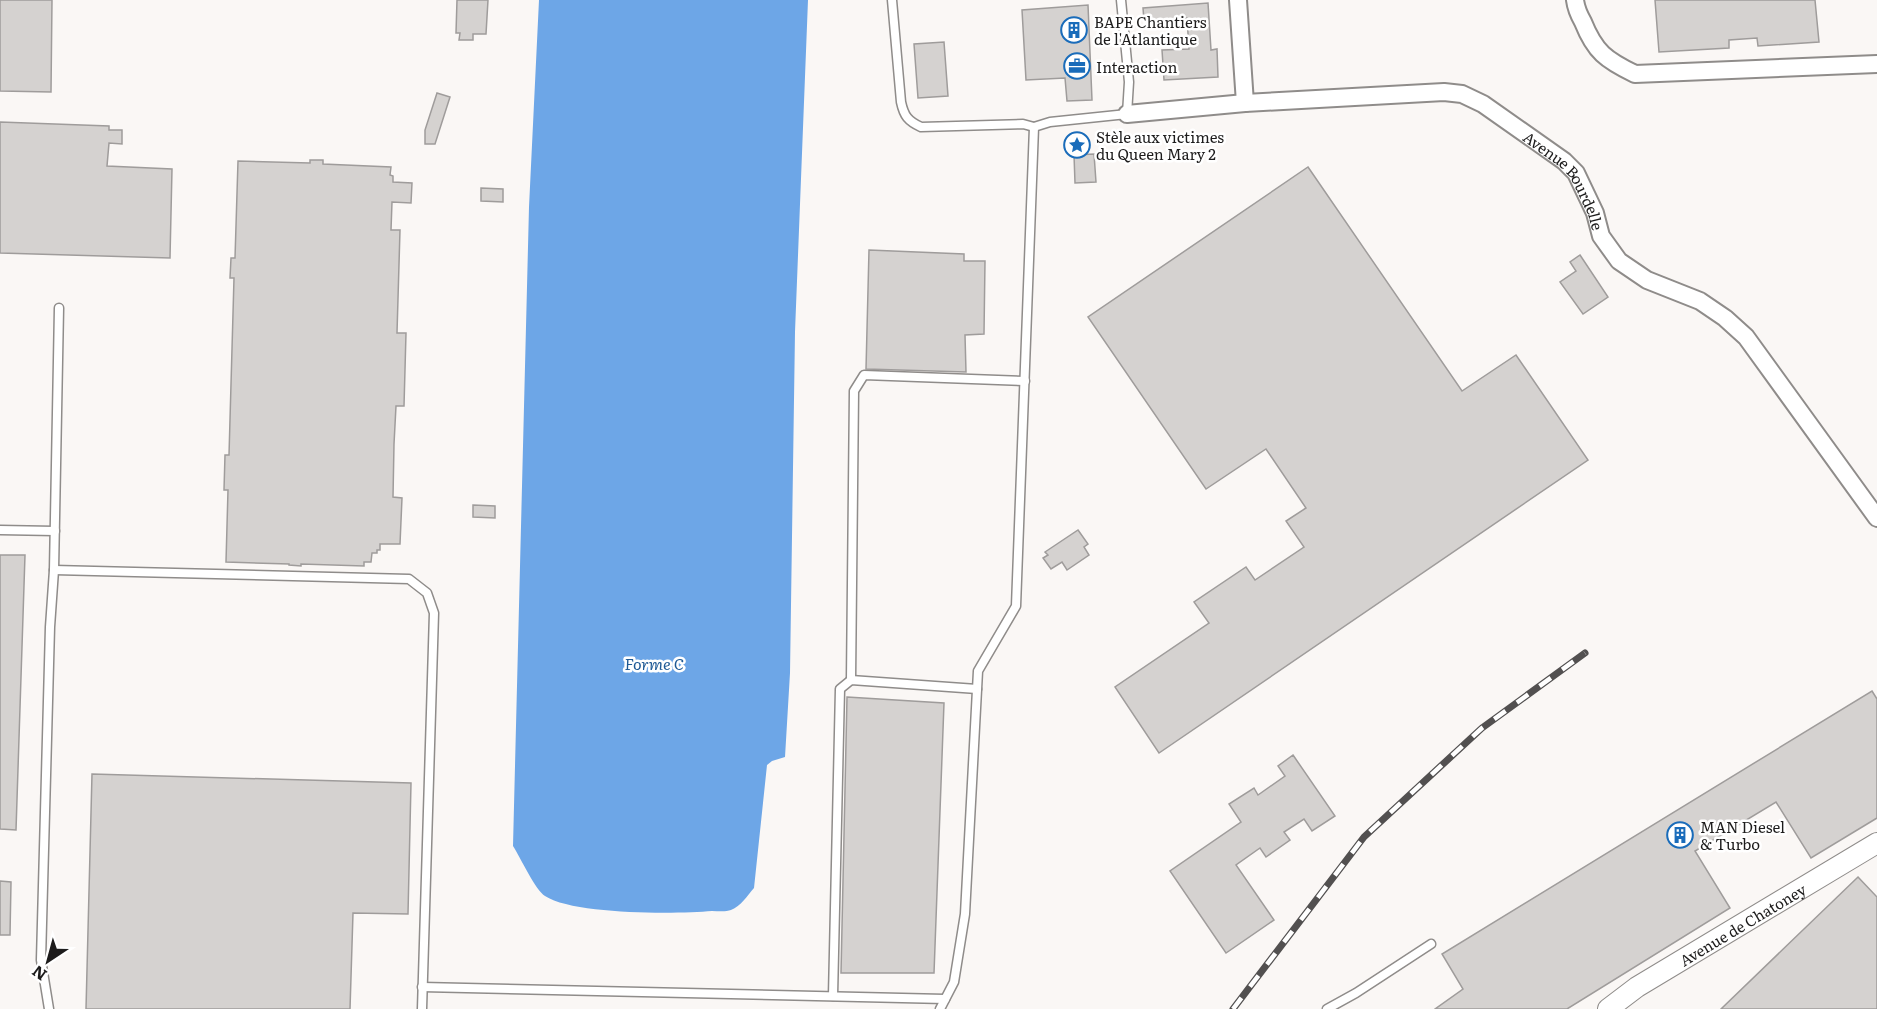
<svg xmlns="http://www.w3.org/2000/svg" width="1877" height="1009" font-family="Literata,serif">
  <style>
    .water { fill: #6da6e7 }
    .building { fill: #d5d2d0; stroke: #9f9c9b; stroke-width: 1.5 }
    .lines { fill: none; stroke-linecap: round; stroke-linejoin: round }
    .service-casing { stroke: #8f8c8a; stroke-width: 11 }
    .minor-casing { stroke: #8f8c8a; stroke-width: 20 }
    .tertiary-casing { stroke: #8f8c8a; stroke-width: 22 }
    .service { stroke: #fff; stroke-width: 8 }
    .minor { stroke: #fff; stroke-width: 16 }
    .tertiary { stroke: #fff; stroke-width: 20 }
    .rail-casing { stroke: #525050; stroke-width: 7 }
    .rail { stroke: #fff; stroke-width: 4.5; stroke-dasharray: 14; stroke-linecap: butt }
    .labels { text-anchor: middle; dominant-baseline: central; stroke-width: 5; stroke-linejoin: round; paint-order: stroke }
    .poi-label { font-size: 15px; fill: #1d1c1c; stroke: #fff; text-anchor: start }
    .street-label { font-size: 15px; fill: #1d1c1c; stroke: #fff }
    .water-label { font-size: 16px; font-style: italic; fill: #1e5995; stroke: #fff }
  </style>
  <rect width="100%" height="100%" fill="#faf7f5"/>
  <path class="water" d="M 539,0 L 808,0 L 795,332 L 790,673 L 785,757 L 772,761 L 767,765 L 754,888 C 747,896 741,906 731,910 C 726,912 718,911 712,911 C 677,914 574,915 545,896 C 536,891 520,857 513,846 L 529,207 Z"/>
  <g class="building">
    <polygon points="0,0 52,0 51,92 0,91"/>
    <polygon points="457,0 488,0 486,34 473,34 473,40 459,40 460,33 456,33"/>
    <polygon points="1655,0 1815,0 1819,42 1758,46 1757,38 1729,40 1729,48 1659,52"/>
    <polygon points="1208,3 1211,50 1217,49 1218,77 1164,80 1162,50 1189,49 1187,18 1144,21 1143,8"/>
    <polygon points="1088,5 1092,100 1067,101 1065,78 1026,80 1022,10"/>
    <polygon points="944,42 948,96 918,98 914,44"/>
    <polygon points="437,93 450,97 435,144 425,144 425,130"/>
    <polygon points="0,122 109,126 109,130 122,130 122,144 109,143 107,166 172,169 170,258 0,253"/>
    <polygon points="1094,154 1096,182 1075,183 1074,155"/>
    <polygon points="310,160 323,160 323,164 391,167 390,175 393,176 393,182 412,183 411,203 392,202 391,230 400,230 397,333 406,333 404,406 396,406 394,444 393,497 402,498 400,544 380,544 380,550 377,550 377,553 372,553 371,562 364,562 364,566 301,564 301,566 289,565 289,564 226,562 228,490 224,490 225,455 229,455 234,278 230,278 231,258 235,258 238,161 310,163"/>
    <polygon points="1308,167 1462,391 1516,355 1588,460 1159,753 1115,687 1209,623 1194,602 1246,567 1255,580 1304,547 1286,521 1306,508 1266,449 1206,489 1088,317"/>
    <polygon points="481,188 503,189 503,202 481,201"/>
    <polygon points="869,250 964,254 964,261 985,261 984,334 965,335 966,372 866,369"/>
    <polygon points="1580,255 1608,297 1583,314 1560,282 1576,271 1570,262"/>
    <polygon points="473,505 495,506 495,518 473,517"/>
    <polygon points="1078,530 1088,544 1084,547 1089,555 1067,570 1062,562 1051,569 1043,558 1048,555 1045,552"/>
    <polygon points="0,555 25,555 16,830 0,829"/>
    <polygon points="1872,691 1877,699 1877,818 1811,858 1776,802 1695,851 1730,908 1567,1009 1435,1009 1463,989 1442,954"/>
    <polygon points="847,697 944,703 934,973 841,973"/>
    <polygon points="1293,755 1335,816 1312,831 1304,819 1284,832 1290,840 1266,857 1260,848 1236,865 1274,920 1226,953 1170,871 1241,822 1229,804 1254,788 1258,795 1285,776 1278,766"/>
    <polygon points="92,774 411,783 408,914 353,913 350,1009 86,1009"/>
    <polygon points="1858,877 1877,897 1877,1009 1721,1009"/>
    <polygon points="0,881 11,882 10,935 0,935"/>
  </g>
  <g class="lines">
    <g class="service-casing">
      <g id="service">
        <path d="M 892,0 L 901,102 C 904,116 908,121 921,127 L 1023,124 L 1034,127"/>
        <polyline points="0,530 55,531"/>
        <polyline points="54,570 409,579 427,593 434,613 422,1009"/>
        <polyline points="851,680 854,391 864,375 1025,381"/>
        <polyline points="422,987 945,999"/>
        <polyline points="833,996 840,689 851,680 977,689"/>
        <polyline points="49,1009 41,960 50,627 54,570 59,308"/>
        <polyline points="940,1009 954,982 965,914 978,671 1016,606 1034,127 1050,122 1127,114 1129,82 1121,0"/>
        <polyline points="1327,1009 1356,993 1431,944"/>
      </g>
    </g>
    <g class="minor-casing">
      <g id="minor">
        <polyline points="1238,0 1245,103"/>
        <path d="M 1575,0 C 1576,8 1579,15 1583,22 C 1595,52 1606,60 1635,74 L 1877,64"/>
        <path id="s1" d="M 1127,114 L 1245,103 L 1444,92 L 1462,94 L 1483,104 L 1564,161 L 1576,173 L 1595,213 L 1601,236 L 1619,261 L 1647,280 L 1700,301 L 1725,318 L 1746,337 L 1877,518"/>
      </g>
    </g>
    <g class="tertiary-casing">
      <g id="tertiary">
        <path id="s2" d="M 1608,1009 L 1637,987 L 1877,843"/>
      </g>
    </g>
    <use href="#service" class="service"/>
    <use href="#minor" class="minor"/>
    <use href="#tertiary" class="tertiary"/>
    <g class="rail-casing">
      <polyline id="rail" points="1233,1009 1364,837 1482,728 1585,653"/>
    </g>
    <use href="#rail" class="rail"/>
  </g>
  <defs>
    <g id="building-ring" transform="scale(1.35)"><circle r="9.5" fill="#fff" stroke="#1a6cba" stroke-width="1.5"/><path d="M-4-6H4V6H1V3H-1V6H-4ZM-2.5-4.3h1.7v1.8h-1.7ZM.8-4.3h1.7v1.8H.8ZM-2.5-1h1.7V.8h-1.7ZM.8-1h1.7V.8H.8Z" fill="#1a6cba"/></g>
    <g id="office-ring" transform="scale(1.35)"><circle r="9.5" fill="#fff" stroke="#1a6cba" stroke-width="1.5"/><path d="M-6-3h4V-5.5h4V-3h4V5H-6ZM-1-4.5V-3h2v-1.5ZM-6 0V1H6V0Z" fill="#1a6cba"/></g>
    <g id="sight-ring" transform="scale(1.35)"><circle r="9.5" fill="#fff" stroke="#1a6cba" stroke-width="1.5"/><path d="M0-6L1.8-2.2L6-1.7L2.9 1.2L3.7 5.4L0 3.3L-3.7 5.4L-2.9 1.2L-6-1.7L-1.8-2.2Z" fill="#1a6cba"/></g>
  </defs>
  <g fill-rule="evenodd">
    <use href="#building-ring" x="1074" y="30"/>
    <use href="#office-ring" x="1077" y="66"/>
    <use href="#sight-ring" x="1077" y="145"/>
    <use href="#building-ring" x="1680" y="835"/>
  </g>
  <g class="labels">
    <g class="poi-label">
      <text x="1094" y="21">BAPE Chantiers<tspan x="1094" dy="17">de l'Atlantique</tspan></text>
      <text x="1096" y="66">Interaction</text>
      <text x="1096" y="136">Stèle aux victimes<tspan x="1096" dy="17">du Queen Mary 2</tspan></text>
      <text x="1700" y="826">MAN Diesel<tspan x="1700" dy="17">&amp; Turbo</tspan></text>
    </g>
    <g class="street-label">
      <text stroke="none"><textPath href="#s1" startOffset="474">Avenue Bourdelle</textPath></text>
      <text stroke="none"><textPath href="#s2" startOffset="159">Avenue de Chatoney</textPath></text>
    </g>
    <g class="water-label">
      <text x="654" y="663">Forme C</text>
    </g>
  </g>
  <g transform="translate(48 961) rotate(216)" stroke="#ffffff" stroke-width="4.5" paint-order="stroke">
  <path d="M0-4.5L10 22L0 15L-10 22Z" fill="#1d1c1c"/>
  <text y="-9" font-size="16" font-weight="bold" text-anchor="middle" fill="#1d1c1c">N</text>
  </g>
</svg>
